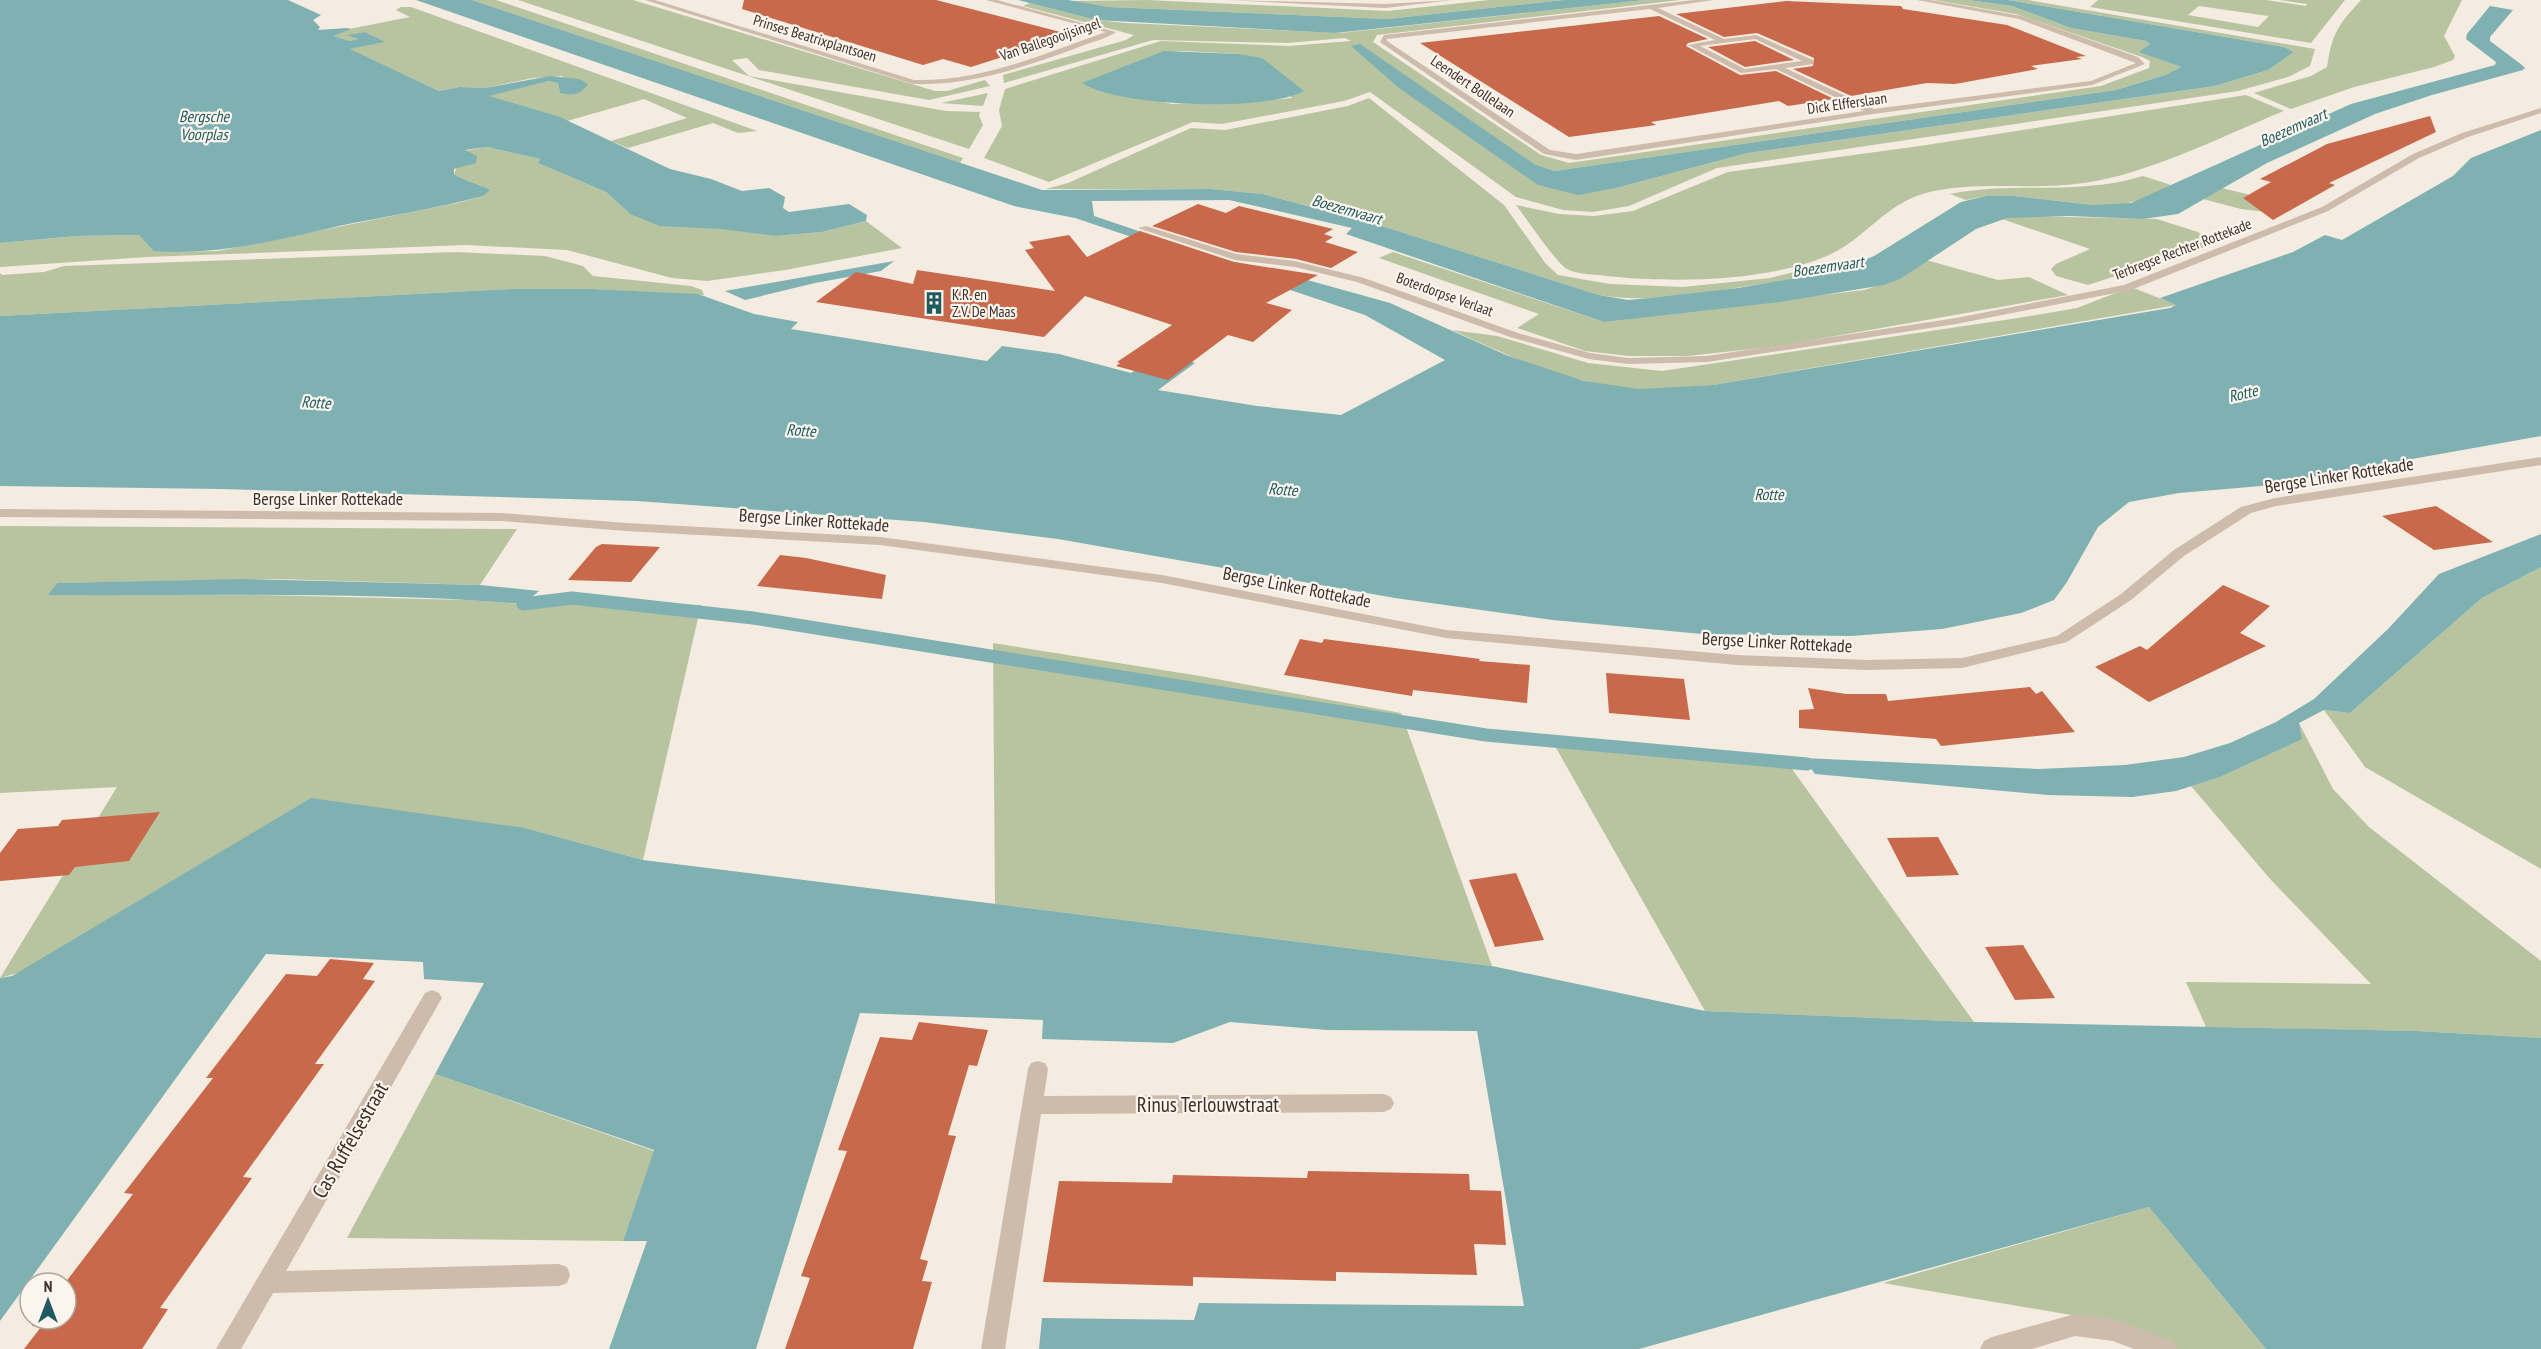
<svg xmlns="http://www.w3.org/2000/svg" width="2541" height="1349" font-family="'PT Sans Narrow',sans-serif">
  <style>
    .green { fill: #b8c4a0; fill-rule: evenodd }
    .water { fill: #7fb0b2 }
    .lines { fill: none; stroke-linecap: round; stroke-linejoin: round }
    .stream-far1 { stroke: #7fb0b2; stroke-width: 10 }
    .stream { stroke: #7fb0b2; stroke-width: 13 }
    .building { fill: #c8694b }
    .minor { fill: #cdbbac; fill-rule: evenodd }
    .tertiary { fill: #cdbbac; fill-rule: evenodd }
    .labels { text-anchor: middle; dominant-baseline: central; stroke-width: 4.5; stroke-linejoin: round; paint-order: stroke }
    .far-street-label { font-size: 15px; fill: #3b302b; stroke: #fbf5ee }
    .far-poi-label { font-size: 15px; fill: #3b302b; stroke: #fbf5ee; text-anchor: start }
    .far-water-label { font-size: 16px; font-style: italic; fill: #1f5a5e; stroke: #fbf5ee }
    .street-label { font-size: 18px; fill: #3b302b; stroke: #fbf5ee }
    .near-street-label { font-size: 21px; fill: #3b302b; stroke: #fbf5ee }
  </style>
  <rect width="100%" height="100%" fill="#f4ebe1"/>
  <g class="green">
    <polygon points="472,0 496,0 963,158 960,163"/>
    <polygon points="518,0 633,0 935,91 947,91 985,80 990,86 929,100 759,70 747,58 732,60 749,76 946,111 980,112 979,116 983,125 969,149"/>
    <polygon points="1147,0 1388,11 1489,0 1564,0 1387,19 1110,7 1071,1"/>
    <path d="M 1645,0 L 1680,0 L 1377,35 L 1373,42 L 1541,155 L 1569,163 L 2101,86 L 2149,68 L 2150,61 L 2142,57 L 2016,14 L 1934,0 L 1968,0 L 2012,6 L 2071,28 L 2146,41 L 2150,44 L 2140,52 L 2181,67 L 2165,75 L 2116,90 L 1554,171 L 1534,164 L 1538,185 L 1616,188 L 1748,153 L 2215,86 L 2268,70 L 2294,52 L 2284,47 L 2008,0 L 2028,0 L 2315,49 L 2310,66 L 2288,77 L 2238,91 L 1717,168 L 1629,206 L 1593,212 L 1563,210 L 1516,197 L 1370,92 L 1344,101 L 1222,124 L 1193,122 L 1049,182 L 984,158 L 1002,126 L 999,110 L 1005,89 L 1161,41 L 1289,46 L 1351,41 L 1345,38 L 1288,43 L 1153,40 L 1004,83 L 1003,75 L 1126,40 L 1134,35 L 1023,6 L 1030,3 L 1096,20 L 1126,23 L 1340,33 ZM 1184,51 L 1239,54 L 1292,98 L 1264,101 L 1172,104 L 1083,83 L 1164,52 Z"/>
    <path d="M 2098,0 L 2266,0 L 2306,6 L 2307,4 L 2279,0 L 2345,0 L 2311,43 L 2090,7 ZM 2199,6 L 2268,16 L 2268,17 L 2258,27 L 2188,15 Z"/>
    <path d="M 2361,0 L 2462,0 L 2444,36 L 2455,56 L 2453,60 L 2434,67 L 2354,87 L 2291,109 L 2254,93 L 2311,76 L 2327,67 C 2332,33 2338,25 2361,0 Z"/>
    <polygon points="401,7 411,7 757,131 738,133 713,123 628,148 611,141 687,118 644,99 567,121 488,96 549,81 558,82 560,93 563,76 533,78 485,88 460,87 439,91 349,49 384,42 365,32 349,35 359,40 350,41 334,36 349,29 410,17 396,10"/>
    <polygon points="988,93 983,106 941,103"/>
    <path d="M 2246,95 L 2284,111 C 2222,136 2149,174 2084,183 C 2031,191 1978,180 1926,193 C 1887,203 1865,238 1831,254 C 1771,282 1672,283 1607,276 C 1594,274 1578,275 1567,269 C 1557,264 1525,217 1516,205 L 1559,214 L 1594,216 L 1633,211 L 1728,172 L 1920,146 Z"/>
    <path d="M 1369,98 L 1504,205 L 1546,264 L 1558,275 L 1610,284 L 1683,287 L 1770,278 L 1831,263 L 1847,267 C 1819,277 1789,280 1761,284 C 1708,292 1652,304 1599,295 L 1382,226 L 1263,194 L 1210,189 L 1046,189 L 1068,183 L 1191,128 L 1225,130 L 1348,106 Z"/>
    <polygon points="487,147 540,159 538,163 606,192 630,214 775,236 822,232 866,221 902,248 785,270 707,281 672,278 567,250 466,245 147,257 0,267 0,243 76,236 139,235 172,252 218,251 457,203 483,196 481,185 469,184 454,174 464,151"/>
    <path d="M 2143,176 L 2171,185 L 2144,199 L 2119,205 L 2093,205 L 2014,196 L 1986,196 L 1966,200 L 1950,194 C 2014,181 2079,196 2143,176 Z"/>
    <polygon points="2222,188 2266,199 2282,214 2241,209 2203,199"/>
    <polygon points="2019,216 2157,219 2198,232 2214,244 2088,285 2056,276 2051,269 2056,264 2090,249 2002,219"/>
    <polygon points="456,252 545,256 583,266 593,276 691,286 702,290 704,295 592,289 511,289 0,316 0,273 2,275 44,272 64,266"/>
    <polygon points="1393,252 1604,322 1864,290 1899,279 1926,260 1998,280 2029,277 2068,295 1779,346 1688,356 1629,356 1585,351 1517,328 1539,314 1379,258"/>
    <path d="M 2131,287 L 2177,305 L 1713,385 C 1689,386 1664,390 1640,389 C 1574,387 1511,357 1452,330 L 1497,336 L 1588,363 L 1662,371 L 2018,318 L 2077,308 Z"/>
    <polygon points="0,526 517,529 480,585 274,579 57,583 49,595 262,595 467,600 523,604 603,602 701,605 643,860 525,828 0,978 117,787 0,793"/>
    <polygon points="2541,567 2541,869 2365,767 2324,710 2350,713 2482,598"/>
    <polygon points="993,643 1200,676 1401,713 1492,966 995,904"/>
    <polygon points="2299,723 2333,789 2369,827 2541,961 2541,1038 2417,1031 2206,1027 2186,982 2371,984 2271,880 2191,786 2220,777 2301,739"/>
    <polygon points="1551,739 1787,762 1974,1022 1705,1011"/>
    <polygon points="435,1074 654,1151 623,1241 347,1238"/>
    <polygon points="2149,1207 2266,1349 2148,1349 2083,1317 1883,1283"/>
  </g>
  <g class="water">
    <path d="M 0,0 L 288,0 L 321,15 L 313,20 L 320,27 L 318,30 L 347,28 L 351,29 L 334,36 L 350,41 L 358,39 L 347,35 L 365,32 L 385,42 L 350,49 L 439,91 L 460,87 L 485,88 L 550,76 L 579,79 L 588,84 C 581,95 572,96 560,93 L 558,83 L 549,81 L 489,96 L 560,117 L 670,169 L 711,179 L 742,191 L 769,188 L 785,197 L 783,208 L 789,212 L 849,204 L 867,215 L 866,221 L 822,232 L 775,236 L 721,229 L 660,226 L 630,214 L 606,192 L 538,163 L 540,159 L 487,147 L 465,150 L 477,156 L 476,163 L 454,169 L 454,174 C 467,183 478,183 490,190 L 483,196 C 435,209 387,216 339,226 C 277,240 218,256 154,251 L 139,235 L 76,236 L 0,243 Z"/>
    <polygon points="416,0 472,0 1042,190 1210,189 1263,194 1382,226 1599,295 1628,300 1659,297 1738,288 1837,271 1874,256 1961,202 1986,196 2014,196 2093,205 2131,203 2351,104 2495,65 2496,62 2466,39 2467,34 2490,6 2513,10 2490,37 2490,41 2522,65 2525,68 2523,70 2432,95 2375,114 2267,163 2178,214 2143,219 2069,216 2007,218 1976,229 1900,279 1884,285 1780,302 1604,322 1346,234 1352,228 1229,200 1092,201 1094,216 1218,258 1293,276 1390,303 1506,355 1584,381 1639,389 1713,385 2170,308 2176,305 2160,298 2293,252 2325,235 2342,240 2453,176 2471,158 2541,130 2541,436 2261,486 2179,493 2129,502 2098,527 2067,582 2054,600 2021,613 1942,629 1851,636 1702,634 1553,620 1395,598 1058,539 924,522 637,501 221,489 0,486 0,316 511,289 592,289 698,294 754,314 798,322 791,329 987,361 1002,346 1059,354 1131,373 1163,352 1195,363 1158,390 1257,406 1341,415 1445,360 1365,315 1075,218 1014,206"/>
    <polygon points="1018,0 1068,0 1110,7 1387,19 1564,0 1645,0 1335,33 1096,20"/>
    <polygon points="1968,0 2008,0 2284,47 2294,52 2268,70 2215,86 1748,153 1616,188 1578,195 1538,185 1399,88 1351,46 1360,44 1534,164 1554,171 2116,90 2165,75 2181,67 2139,52 2150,44 2146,41 2071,28 2012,6"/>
    <path d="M 1164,51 L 1239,54 L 1262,58 L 1304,91 C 1267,112 1117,107 1082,83 Z"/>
    <polygon points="894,261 881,271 815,283 745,300 725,291"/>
    <polygon points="2541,534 2541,567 2482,598 2350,713 2324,710 2299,723 2302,739 2220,777 2176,791 2132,797 2048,795 1815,774 1803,758 2040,769 2125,765 2184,757 2230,743 2276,722 2314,699 2388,629 2439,574"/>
    <path d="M 242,579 L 480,585 L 539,591 L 523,604 C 366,591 206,596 48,595 L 57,583 Z"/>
    <polygon points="311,798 525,828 643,860 1492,966 1705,1011 1974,1022 2417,1031 2541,1038 2541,1349 2266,1349 2149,1207 1639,1349 1039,1349 1042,1318 1194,1320 1199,1303 1524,1306 1477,1031 1327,1030 1230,1022 1173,1043 1042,1039 1043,1020 860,1013 756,1349 609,1349 647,1241 623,1241 654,1150 435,1074 484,983 424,979 423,962 266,954 0,1321 0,978 12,976"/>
  </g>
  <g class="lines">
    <polyline class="stream-far1" points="562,599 583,599"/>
    <polyline class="stream" points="523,604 572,598 753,618 1486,735 1807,764"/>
  </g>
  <g class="building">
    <polygon points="744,0 936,0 1072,35 971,67 943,59 923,65 742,9"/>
    <polygon points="1786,1 1901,6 1903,9 2007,25 2086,56 2076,57 2082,59 2031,66 2038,69 1955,84 1927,83 1851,96 1793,69 1813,66 1814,58 1757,33 1724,37 1676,14"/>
    <polygon points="1659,16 1708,39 1688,43 1686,46 1740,75 1776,71 1834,99 1788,106 1779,101 1651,122 1656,125 1569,137 1420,43"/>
    <polygon points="1755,41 1794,60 1745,67 1708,47"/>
    <polygon points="2430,116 2436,132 2329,183 2335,185 2273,220 2243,198 2271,182 2260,179 2327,144"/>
    <polygon points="1198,204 1226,213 1239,206 1333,229 1324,234 1333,237 1325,242 1358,252 1331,268 1296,259 1236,252 1152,226"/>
    <polygon points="1140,231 1234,262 1318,275 1266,303 1292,310 1253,342 1228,335 1168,380 1116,366 1120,363 1117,362 1172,325 1085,296 1044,337 816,302 856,272 913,284 917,270 1055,291 1025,250 1034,248 1029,242 1069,235 1087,257"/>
    <polygon points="2436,506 2493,542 2434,550 2382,516"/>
    <polygon points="602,544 660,547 631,582 568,580 596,547"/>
    <polygon points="780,555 806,558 886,575 882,599 757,586"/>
    <polygon points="2223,585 2270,606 2240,633 2266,646 2149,702 2095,667 2140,646 2147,650"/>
    <polygon points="1300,639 1322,643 1324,639 1480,659 1479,661 1530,665 1527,703 1413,690 1412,696 1284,675"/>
    <polygon points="1606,673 1684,679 1690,720 1609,713"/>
    <polygon points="2030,687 2036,694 2042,691 2075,732 1941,746 1936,739 1799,728 1799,710 1814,709 1808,688 1846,694 1886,694 1888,701"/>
    <polygon points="160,812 129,861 75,867 69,875 0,881 0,853 18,829 58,826 62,820"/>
    <polygon points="1938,837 1959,875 1907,877 1887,838"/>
    <polygon points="1516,873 1544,940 1495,947 1469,880"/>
    <polygon points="2023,945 2055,998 2015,1000 1985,947"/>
    <polygon points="330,959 374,963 363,979 375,981 315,1064 324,1064 243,1177 252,1178 160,1308 168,1309 142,1349 24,1349 41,1327 32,1326 37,1319 66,1319 65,1283 133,1194 124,1193 213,1078 206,1078 286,974 317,976"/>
    <polygon points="919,1022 988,1030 977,1066 969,1065 948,1135 956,1136 920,1259 928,1261 922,1281 932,1282 913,1349 785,1349 810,1278 801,1276 847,1151 838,1150 880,1037 912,1040"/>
    <polygon points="1308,1171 1469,1174 1470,1190 1501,1191 1506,1245 1474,1244 1477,1275 1336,1272 1336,1281 1193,1277 1193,1286 1043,1282 1059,1181 1172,1183 1173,1175 1307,1178"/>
  </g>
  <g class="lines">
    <g class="minor">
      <path d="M 645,0 L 655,0 L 914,80 C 982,82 1043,54 1106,32 L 986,0 L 997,0 L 1116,32 C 1105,40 1087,43 1074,49 C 1021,68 970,86 913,84 Z"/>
      <polygon points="1226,0 1385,4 1453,0 1385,8"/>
      <path d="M 1694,0 L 1714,0 L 1658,8 L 1724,39 L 1756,35 L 1813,60 L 1813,64 L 1785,68 L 1874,109 L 2091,81 L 2136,63 L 2019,19 L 1917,0 L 1931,0 L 2022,16 L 2138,57 L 2145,64 L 2092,85 L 1873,114 L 1576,160 L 1544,154 L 1380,42 L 1384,35 ZM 1650,9 L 1715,40 L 1688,45 L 1741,73 L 1776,69 L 1864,111 L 1576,154 L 1550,150 L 1387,41 L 1387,39 ZM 1755,39 L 1802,61 L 1745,69 L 1700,46 Z"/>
      <polygon points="2541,108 2541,113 2468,137 2419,158 2328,211 2131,290 1956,324 1707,362 1628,364 1589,359 1510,337 1357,282 1295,267 1235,260 1138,228 1146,226 1236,254 1295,261 1364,278 1518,333 1590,353 1628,358 1707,356 1956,318 2124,285 2322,207 2413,154 2462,133"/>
      <polygon points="2541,457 2541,465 2276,506 2251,513 2184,556 2131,600 2067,642 1962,668 1866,670 1737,665 1446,638 1162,583 880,545 626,531 502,521 0,517 0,509 502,513 626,523 880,537 1162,575 1446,630 1737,655 1866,660 1962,658 2057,636 2121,594 2174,550 2241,507 2275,498"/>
      <polygon points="432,990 439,993 442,998 439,1003 286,1271 559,1264 567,1267 570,1275 567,1283 559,1286 273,1293 241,1349 216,1349 425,993"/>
      <polygon points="1038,1061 1045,1063 1048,1069 1044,1096 1384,1094 1391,1097 1394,1103 1391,1109 1384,1112 1041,1114 1005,1349 981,1349 1028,1069 1031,1063"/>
    </g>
    <polygon class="tertiary" points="2075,1314 2113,1319 2173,1341 2177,1349 2134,1349 2113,1341 2075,1336 2032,1349 1980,1349 1984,1341 1992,1337"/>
  </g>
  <defs>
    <g id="building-bare" transform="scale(1.8)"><path d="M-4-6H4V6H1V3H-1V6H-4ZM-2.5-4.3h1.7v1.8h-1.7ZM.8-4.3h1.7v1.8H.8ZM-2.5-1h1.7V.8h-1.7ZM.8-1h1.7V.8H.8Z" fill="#1f5a5e" stroke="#fbf5ee" stroke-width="2.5" paint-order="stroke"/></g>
  </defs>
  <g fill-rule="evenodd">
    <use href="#building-bare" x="934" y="303"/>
  </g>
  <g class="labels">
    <g class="far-street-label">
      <text transform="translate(815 38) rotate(17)">Prinses Beatrixplantsoen</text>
      <text transform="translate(1050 39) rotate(-19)">Van Ballegooijsingel</text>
      <text transform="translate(1473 86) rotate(34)">Leendert Bollelaan</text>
      <text transform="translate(1847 103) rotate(-8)">Dick Elfferslaan</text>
      <text transform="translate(2182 249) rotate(-21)">Terbregse Rechter Rottekade</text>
      <text transform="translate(1445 294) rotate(20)">Boterdorpse Verlaat</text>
    </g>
    <g class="far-poi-label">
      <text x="952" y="294">K.R. en<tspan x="952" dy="17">Z.V. De Maas</tspan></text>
    </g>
    <g class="far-water-label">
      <text x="204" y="116">Bergsche<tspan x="204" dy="18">Voorplas</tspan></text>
      <text transform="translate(2293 127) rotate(-24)">Boezemvaart</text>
      <text transform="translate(1347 209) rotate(16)">Boezemvaart</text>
      <text transform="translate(1828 266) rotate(-8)">Boezemvaart</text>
      <text transform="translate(2243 393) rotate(-14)">Rotte</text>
      <text transform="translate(316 402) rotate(3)">Rotte</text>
      <text transform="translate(801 430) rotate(3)">Rotte</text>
      <text transform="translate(1283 489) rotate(4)">Rotte</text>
      <text x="1769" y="494">Rotte</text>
    </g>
    <g class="street-label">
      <text transform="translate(2339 475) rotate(-9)">Bergse Linker Rottekade</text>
      <text x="328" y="498">Bergse Linker Rottekade</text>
      <text transform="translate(814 520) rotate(4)">Bergse Linker Rottekade</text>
      <text transform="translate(1297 587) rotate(11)">Bergse Linker Rottekade</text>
      <text transform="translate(1777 642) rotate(3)">Bergse Linker Rottekade</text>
    </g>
    <g class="near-street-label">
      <text x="1208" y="1104">Rinus Terlouwstraat</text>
      <text transform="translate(350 1140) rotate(-60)">Cas Ruffelsestraat</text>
    </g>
  </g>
  <g transform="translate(48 1301)"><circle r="28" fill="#fbf5ee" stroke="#aea6a0" stroke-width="1.5"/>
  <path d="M0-4.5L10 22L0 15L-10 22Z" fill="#1f5a5e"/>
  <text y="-9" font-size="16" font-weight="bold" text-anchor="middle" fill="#3b302b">N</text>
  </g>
</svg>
